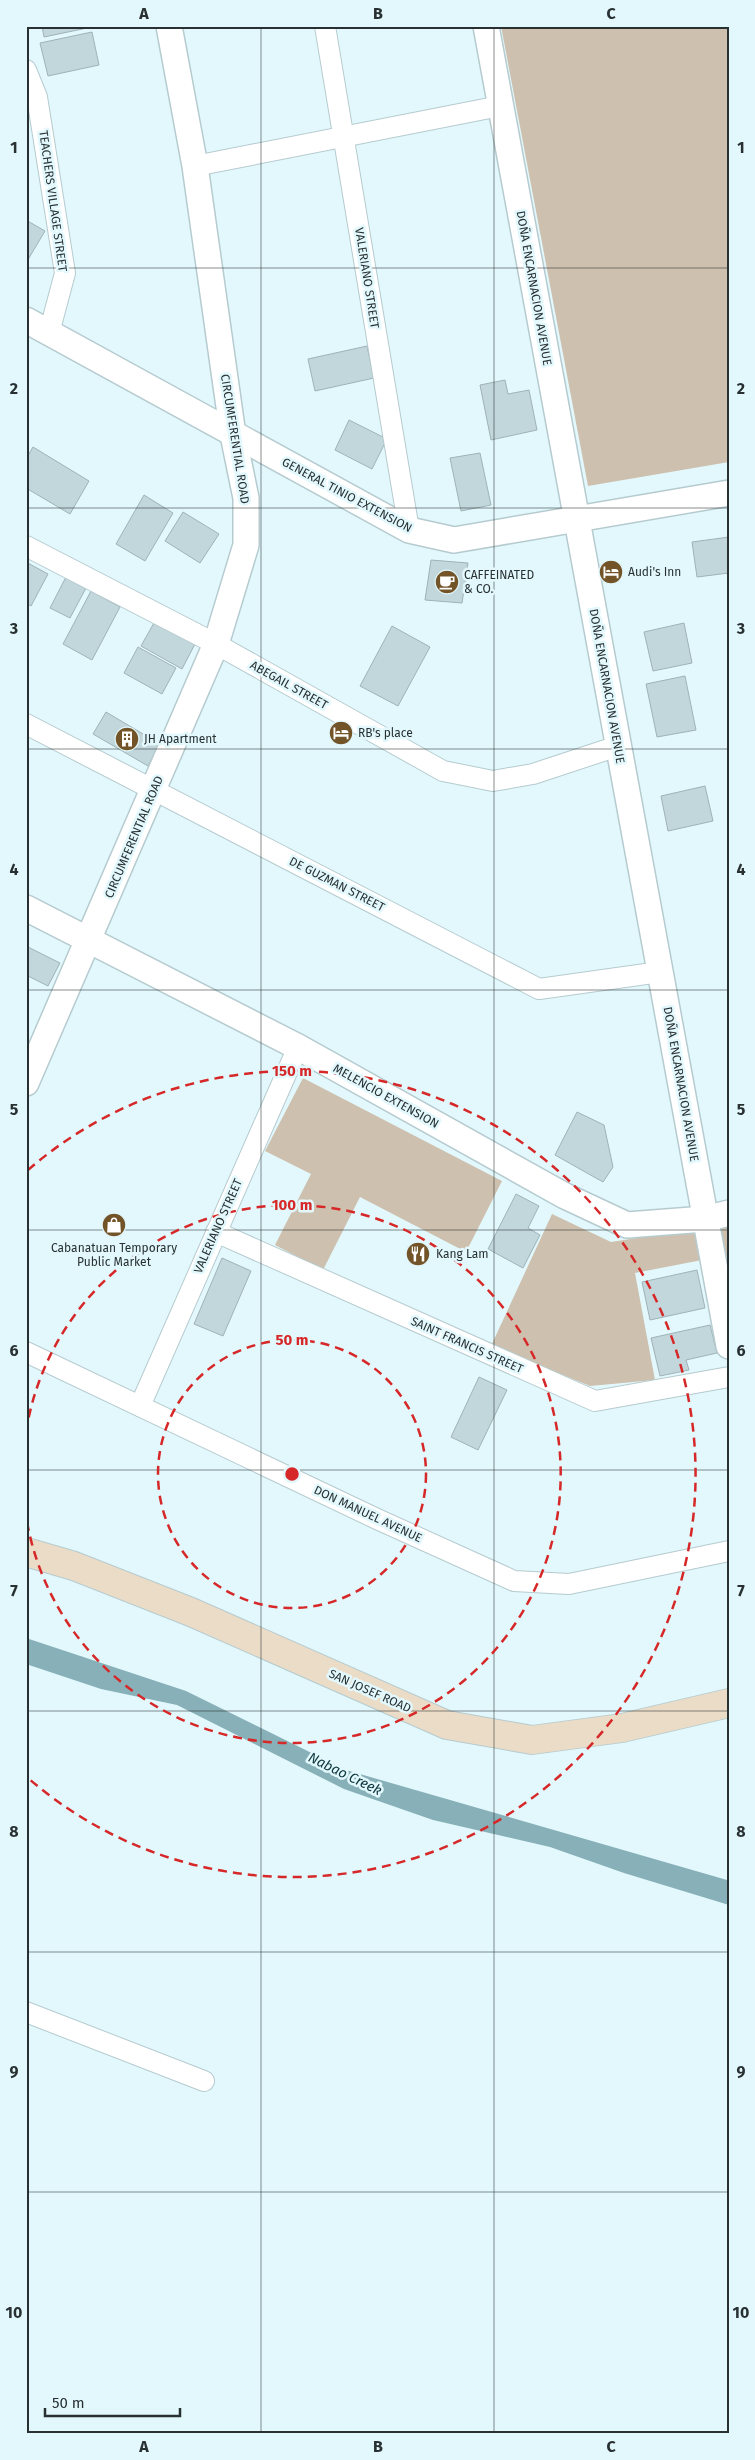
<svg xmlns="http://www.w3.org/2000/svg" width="755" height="2460" font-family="'Fira Sans',sans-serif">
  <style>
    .green { fill: #cec0ae }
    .water { fill: #87b0b8 }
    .building { fill: #c2d7db; stroke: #9fb3b7 }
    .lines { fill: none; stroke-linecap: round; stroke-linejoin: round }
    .minor-casing { stroke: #b6cbcf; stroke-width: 22 }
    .tertiary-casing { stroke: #b6cbcf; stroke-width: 28 }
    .secondary-casing { stroke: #b6cbcf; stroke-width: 30 }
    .minor { stroke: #fff; stroke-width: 20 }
    .tertiary { stroke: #fff; stroke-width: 25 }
    .secondary { stroke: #ebdcc7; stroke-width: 28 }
    .grid { fill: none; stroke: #283032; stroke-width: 1; stroke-opacity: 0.55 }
    .ring { fill: none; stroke: #d62828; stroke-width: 2.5; stroke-dasharray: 9 6 }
    .labels { text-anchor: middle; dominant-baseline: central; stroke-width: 5; stroke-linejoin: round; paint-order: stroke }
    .street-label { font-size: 12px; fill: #283032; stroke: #e2f8fc }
    .poi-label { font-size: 12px; fill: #283032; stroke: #e2f8fc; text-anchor: start }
    .water-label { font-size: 14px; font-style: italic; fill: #0c353c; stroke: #e2f8fc }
    .centre { fill: #d62828; stroke: #e2f8fc; stroke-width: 2.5 }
    .ring-label { font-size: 15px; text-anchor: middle; font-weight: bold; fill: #d62828; stroke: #e2f8fc; stroke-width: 5; stroke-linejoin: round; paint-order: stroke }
    .neatline { fill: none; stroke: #283032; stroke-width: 2 }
    .grid-label { font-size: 16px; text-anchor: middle; font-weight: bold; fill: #283032 }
  </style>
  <rect width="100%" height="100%" fill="#e2f8fc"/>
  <g class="green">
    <polygon points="501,26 729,26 729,462 588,486"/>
    <polygon points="303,1078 502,1181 466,1252 360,1197 323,1270 275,1245 311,1174 265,1151"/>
    <polygon points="552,1214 611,1242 694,1229 702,1260 635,1273 655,1380 590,1386 491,1346"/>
    <polygon points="729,1224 729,1268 719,1226"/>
  </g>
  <polygon class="water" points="26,1638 186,1691 346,1770 727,1880 729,1905 624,1873 550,1847 433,1820 344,1789 177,1705 101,1689 26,1664"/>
  <g class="building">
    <polygon points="42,26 91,26 92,27 44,37"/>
    <polygon points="92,32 99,65 48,76 40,43"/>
    <polygon points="26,220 45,231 26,263"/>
    <polygon points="367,346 374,378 315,391 308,359"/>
    <polygon points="505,380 508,394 529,390 537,430 491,440 480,385"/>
    <polygon points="349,420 387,439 372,469 335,450"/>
    <polygon points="33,447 89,481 70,514 26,488 26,459"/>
    <polygon points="480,453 491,505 461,511 450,458"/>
    <polygon points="144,495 173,513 145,561 116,544"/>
    <polygon points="183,512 219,534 200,563 165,541"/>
    <polygon points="729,537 729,573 697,577 692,542"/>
    <polygon points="431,560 468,563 462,603 425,600"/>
    <polygon points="26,562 48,574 31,606 26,603"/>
    <polygon points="66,577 86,588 70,618 50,608"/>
    <polygon points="91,591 120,607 92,660 63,644"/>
    <polygon points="155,621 195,644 182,669 141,646"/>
    <polygon points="684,623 692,663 653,671 644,632"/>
    <polygon points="392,626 430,647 398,706 360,686"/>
    <polygon points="138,647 176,668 162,694 124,673"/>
    <polygon points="685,676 696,730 657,737 646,684"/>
    <polygon points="106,712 160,744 148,766 93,734"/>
    <polygon points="705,786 713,821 668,831 661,796"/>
    <polygon points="26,946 60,963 48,986 26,975"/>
    <polygon points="577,1112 604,1125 613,1167 603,1182 555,1155"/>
    <polygon points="516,1194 539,1206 528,1228 540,1235 523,1268 488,1249"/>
    <polygon points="222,1258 251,1271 223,1336 194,1324"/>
    <polygon points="697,1270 705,1308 650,1320 642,1282"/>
    <polygon points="710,1325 717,1353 686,1360 689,1370 660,1376 651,1338"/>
    <polygon points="479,1377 507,1390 478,1450 451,1437"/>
  </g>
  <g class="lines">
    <g class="minor-casing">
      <g id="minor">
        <polyline points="325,26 409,530"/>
        <polyline points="26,70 37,97 65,273 49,333"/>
        <polyline points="195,166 500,106"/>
        <polyline points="26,546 216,644 443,771 493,781 533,774 618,746"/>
        <polyline points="26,724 539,989 660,972"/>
        <polyline points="216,1232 595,1401 729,1377"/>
        <polyline points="26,1352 377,1519 514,1581 569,1584 729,1551"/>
        <polyline points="140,1406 298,1047"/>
        <polyline points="26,2012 204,2081"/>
      </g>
    </g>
    <g class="tertiary-casing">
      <g id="tertiary">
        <polyline points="486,26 729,1346"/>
        <polyline points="26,320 409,530 454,540 729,493"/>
        <polyline points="26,908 298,1047 565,1196 627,1225 705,1219 729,1213"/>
        <polyline points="26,1083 216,644 246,545 246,498 233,435 195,166 169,26"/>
      </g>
    </g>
    <g class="secondary-casing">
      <polyline id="secondary" points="26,1552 74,1566 191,1612 447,1725 532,1740 622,1728 729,1703"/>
    </g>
    <use href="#minor" class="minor"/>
    <use href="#tertiary" class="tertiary"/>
    <use href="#secondary" class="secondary"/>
  </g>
  <path class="grid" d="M 261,26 L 261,2434M 494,26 L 494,2434M 26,268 L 729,268M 26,508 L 729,508M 26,749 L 729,749M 26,990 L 729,990M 26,1230 L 729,1230M 26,1470 L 729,1470M 26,1711 L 729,1711M 26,1952 L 729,1952M 26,2192 L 729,2192"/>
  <g class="ring">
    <circle cx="292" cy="1474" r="134"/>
    <path d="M26 1432A269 269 0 1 1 26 1516"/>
    <path d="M28 1170A403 403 0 1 1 28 1778"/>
  </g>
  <defs>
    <g id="hotel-disc" transform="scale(1.25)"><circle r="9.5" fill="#735429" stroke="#e2f8fc"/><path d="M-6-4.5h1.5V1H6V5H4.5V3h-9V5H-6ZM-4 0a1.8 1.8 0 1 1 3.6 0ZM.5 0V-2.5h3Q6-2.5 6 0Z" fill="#fff"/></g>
    <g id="cafe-disc" transform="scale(1.25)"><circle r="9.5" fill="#735429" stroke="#e2f8fc"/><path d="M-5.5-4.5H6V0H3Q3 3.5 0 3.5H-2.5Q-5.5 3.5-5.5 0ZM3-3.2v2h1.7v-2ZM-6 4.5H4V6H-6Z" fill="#fff"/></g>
    <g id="building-disc" transform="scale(1.25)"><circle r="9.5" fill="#735429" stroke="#e2f8fc"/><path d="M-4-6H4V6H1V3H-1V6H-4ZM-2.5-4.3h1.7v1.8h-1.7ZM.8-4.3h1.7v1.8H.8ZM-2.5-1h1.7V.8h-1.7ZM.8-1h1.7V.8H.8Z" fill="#fff"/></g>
    <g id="shop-disc" transform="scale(1.25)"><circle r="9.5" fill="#735429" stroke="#e2f8fc"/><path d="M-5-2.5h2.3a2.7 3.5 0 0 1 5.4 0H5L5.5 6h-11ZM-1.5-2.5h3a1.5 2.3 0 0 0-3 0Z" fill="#fff"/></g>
    <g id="restaurant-disc" transform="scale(1.25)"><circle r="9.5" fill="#735429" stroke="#e2f8fc"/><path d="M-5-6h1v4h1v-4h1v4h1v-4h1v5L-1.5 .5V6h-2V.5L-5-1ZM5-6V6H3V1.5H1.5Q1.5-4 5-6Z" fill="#fff"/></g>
  </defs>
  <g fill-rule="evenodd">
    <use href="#hotel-disc" x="611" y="572"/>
    <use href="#cafe-disc" x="447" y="582"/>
    <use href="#hotel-disc" x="341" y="733"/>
    <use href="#building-disc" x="127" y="739"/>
    <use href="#shop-disc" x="114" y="1225"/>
    <use href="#restaurant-disc" x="418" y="1254"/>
  </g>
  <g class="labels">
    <g class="street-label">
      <text transform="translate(53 201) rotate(82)">TEACHERS VILLAGE STREET</text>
      <text transform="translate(367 278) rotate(81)">VALERIANO STREET</text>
      <text transform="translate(534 288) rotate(80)">DOÑA ENCARNACION AVENUE</text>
      <text transform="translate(235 439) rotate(81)">CIRCUMFERENTIAL ROAD</text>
      <text transform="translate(347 495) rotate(28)">GENERAL TINIO EXTENSION</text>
      <text transform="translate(289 685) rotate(29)">ABEGAIL STREET</text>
      <text transform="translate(607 686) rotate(80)">DOÑA ENCARNACION AVENUE</text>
      <text transform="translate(134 837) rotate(-67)">CIRCUMFERENTIAL ROAD</text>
      <text transform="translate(337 884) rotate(27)">DE GUZMAN STREET</text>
      <text transform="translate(681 1084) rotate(80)">DOÑA ENCARNACION AVENUE</text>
      <text transform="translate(386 1096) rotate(29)">MELENCIO EXTENSION</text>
      <text transform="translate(218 1226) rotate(-66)">VALERIANO STREET</text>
      <text transform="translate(467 1345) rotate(24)">SAINT FRANCIS STREET</text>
      <text transform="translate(368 1514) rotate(25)">DON MANUEL AVENUE</text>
      <text transform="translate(370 1691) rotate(24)">SAN JOSEF ROAD</text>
    </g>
    <g class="poi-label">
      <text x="628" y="572">Audi's Inn</text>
      <text x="464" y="575">CAFFEINATED<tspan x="464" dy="14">&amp; CO.</tspan></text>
      <text x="358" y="733">RB's place</text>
      <text x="144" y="739">JH Apartment</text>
      <text x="114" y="1248" text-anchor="middle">Cabanatuan Temporary<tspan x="114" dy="14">Public Market</tspan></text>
      <text x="436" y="1254">Kang Lam</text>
    </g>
    <g class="water-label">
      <text transform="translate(345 1774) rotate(26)">Nabao Creek</text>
    </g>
  </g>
  <circle cx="292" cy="1474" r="8" class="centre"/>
  <g class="ring-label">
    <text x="292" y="1076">150 m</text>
    <text x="292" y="1210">100 m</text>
    <text x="292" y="1345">50 m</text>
  </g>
  <rect width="755" height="2460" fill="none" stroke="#e2f8fc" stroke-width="55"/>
  <path d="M45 2408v8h135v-8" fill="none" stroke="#283032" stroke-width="2.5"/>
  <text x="52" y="2408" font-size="15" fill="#283032" stroke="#e2f8fc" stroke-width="4" paint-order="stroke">50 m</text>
  <rect x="28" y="28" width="700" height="2404" class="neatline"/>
  <g class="grid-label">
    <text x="144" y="19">A</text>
    <text x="378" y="19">B</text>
    <text x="611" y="19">C</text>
    <text x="14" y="153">1</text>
    <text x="741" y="153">1</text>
    <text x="14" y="394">2</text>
    <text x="741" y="394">2</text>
    <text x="14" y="634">3</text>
    <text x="741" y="634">3</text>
    <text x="14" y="875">4</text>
    <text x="741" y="875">4</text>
    <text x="14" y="1115">5</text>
    <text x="741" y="1115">5</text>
    <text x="14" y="1356">6</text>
    <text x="741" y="1356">6</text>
    <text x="14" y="1596">7</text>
    <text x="741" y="1596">7</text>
    <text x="14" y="1837">8</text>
    <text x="741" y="1837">8</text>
    <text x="14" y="2077">9</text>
    <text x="741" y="2077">9</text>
    <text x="14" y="2318">10</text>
    <text x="741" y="2318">10</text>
    <text x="144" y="2452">A</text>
    <text x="378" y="2452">B</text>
    <text x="611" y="2452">C</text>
  </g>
</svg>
